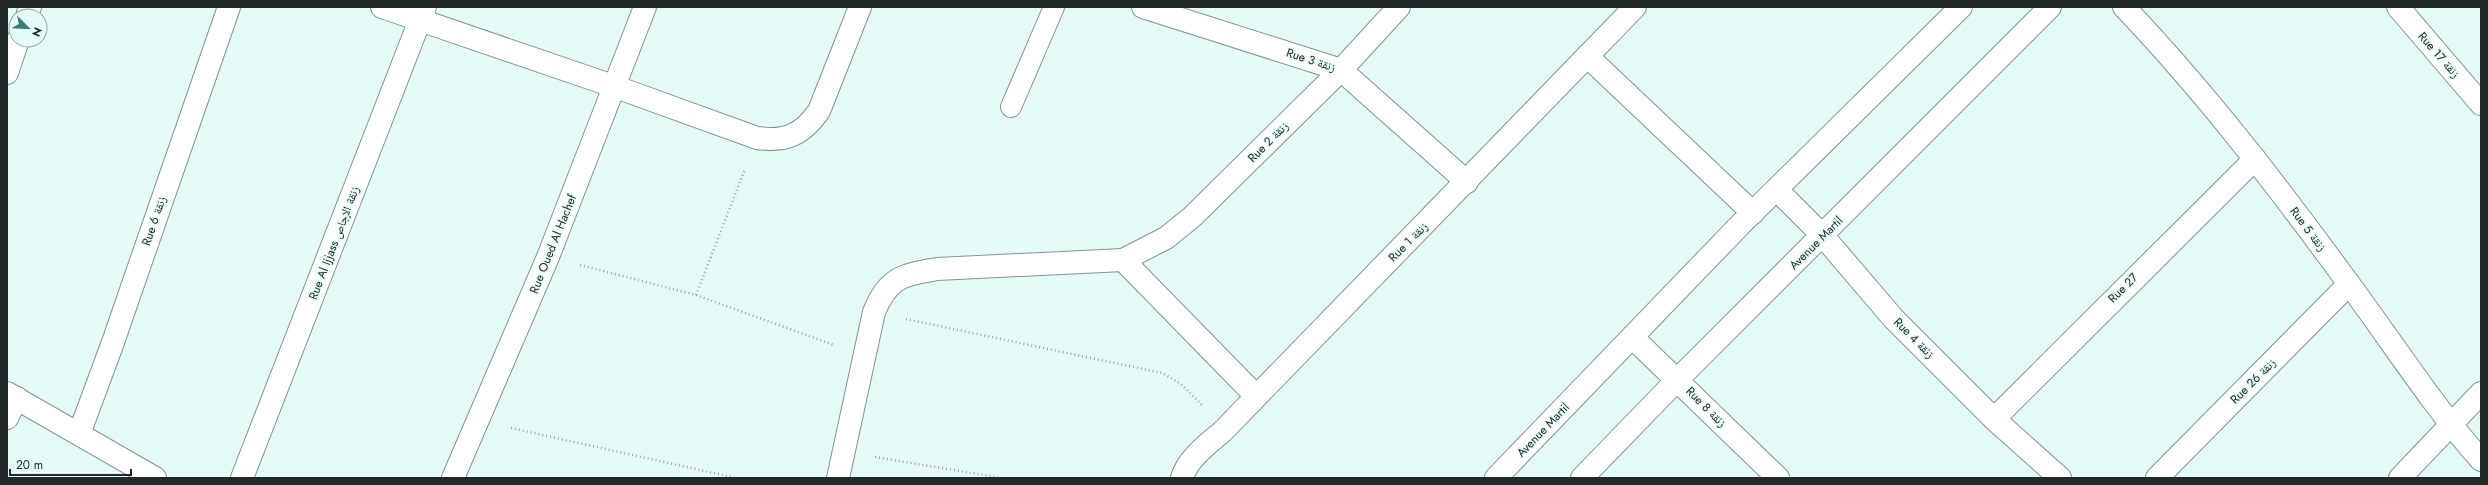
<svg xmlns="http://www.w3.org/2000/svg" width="2488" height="485" font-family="Jost,'Noto Naskh Arabic',sans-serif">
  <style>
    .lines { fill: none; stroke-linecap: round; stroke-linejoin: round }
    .service-casing { stroke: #809591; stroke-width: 22 }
    .pedestrian-casing { stroke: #809591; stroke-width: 24 }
    .minor-casing { stroke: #809591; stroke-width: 24 }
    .tertiary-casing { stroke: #809591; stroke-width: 24 }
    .path { stroke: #97a8a5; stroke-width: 2.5; stroke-dasharray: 1 3; stroke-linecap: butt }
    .service { stroke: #fff; stroke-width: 20 }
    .pedestrian { stroke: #fff; stroke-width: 22 }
    .minor { stroke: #fff; stroke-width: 22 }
    .tertiary { stroke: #fff; stroke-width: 22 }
    .labels { text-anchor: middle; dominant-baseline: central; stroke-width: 3; stroke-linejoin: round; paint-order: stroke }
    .street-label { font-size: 12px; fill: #212a28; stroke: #e4fbf7 }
  </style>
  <rect width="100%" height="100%" fill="#e4fbf7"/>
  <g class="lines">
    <g class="service-casing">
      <polyline id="service" points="1011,107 1054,7"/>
    </g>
    <g class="pedestrian-casing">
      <polyline id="pedestrian" points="7,418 17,398"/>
    </g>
    <g class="minor-casing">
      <g id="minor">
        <path d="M 382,7 L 616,87 L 757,138 C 786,142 802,135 819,111 L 860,7"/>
        <polyline points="1143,7 1341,70 1467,182"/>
        <path d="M 2124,7 C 2206,93 2279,188 2349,284 C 2393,343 2432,405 2481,460"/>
        <polyline points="2398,7 2481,104"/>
        <polyline points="27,16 30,7"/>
        <polyline points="1587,56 1753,213"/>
        <polyline points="7,73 18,40"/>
        <polyline points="1777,190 1823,236 1893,318 1994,419 2060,478"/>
        <polyline points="1123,260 1166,238 1192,217 1341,70 1399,7"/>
        <polyline points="1632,337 1778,478"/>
        <polyline points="7,393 155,478"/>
        <polyline points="1994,419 2255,159"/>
        <polyline points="79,434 112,345 229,7"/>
        <polyline points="242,478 425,7"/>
        <polyline points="453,478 548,257 645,7"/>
        <path d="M 838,478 L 874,312 C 888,277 903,275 937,269 L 1123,260 L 1256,396"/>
        <path d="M 1182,478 C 1188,458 1208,444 1223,431 L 1635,7"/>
        <polyline points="2157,478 2349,284"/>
        <polyline points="2400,478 2481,393"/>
      </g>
    </g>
    <g class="tertiary-casing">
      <g id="tertiary">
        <polyline points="1496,478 1739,226 1961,7"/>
        <polyline points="1582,478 1677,380 2050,7"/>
      </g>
    </g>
    <g class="path">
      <polyline points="580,265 696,295 834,345"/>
      <polyline points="696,295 745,169"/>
      <polyline points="906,319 1162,373 1181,384 1202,405"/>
      <polyline points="511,428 736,478"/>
      <polyline points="875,457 1002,478"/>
    </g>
    <use href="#service" class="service"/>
    <use href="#pedestrian" class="pedestrian"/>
    <use href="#minor" class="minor"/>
    <use href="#tertiary" class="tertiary"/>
  </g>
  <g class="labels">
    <g class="street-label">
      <text transform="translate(2439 55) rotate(49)">Rue 17 زنقة</text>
      <text transform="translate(1311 60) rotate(18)">Rue 3 زنقة</text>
      <text transform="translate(1268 142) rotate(-45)">Rue 2 زنقة</text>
      <text transform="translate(154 221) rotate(-71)">Rue 6 زنقة</text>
      <text transform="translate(2308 229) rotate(53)">Rue 5 زنقة</text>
      <text transform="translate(1408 242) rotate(-45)">Rue 1 زنقة</text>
      <text transform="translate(334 243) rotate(-69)">Rue Al Ijjass زنقة الإجاص</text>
      <text transform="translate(1816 243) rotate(-45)">Avenue Martil</text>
      <text transform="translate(553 244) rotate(-68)">Rue Oued Al Hachef</text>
      <text transform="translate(2123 288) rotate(-45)">Rue 27</text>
      <text transform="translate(1914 338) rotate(45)">Rue 4 زنقة</text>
      <text transform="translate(2253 381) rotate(-45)">Rue 26 زنقة</text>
      <text transform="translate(1706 407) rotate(45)">Rue 8 زنقة</text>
      <text transform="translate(1543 430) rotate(-46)">Avenue Martil</text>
    </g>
  </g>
  <rect width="2488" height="485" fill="none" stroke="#212a28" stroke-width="16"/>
  <g transform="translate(28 28) rotate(114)"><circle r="19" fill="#e4fbf7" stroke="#96a7a4"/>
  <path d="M0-3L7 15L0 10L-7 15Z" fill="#377d73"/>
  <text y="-6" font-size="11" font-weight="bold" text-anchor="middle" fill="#212a28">N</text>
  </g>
  <path d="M10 469v6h121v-6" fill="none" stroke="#212a28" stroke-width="2"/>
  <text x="16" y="469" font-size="12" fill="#212a28" stroke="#e4fbf7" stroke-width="3" paint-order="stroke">20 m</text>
</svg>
